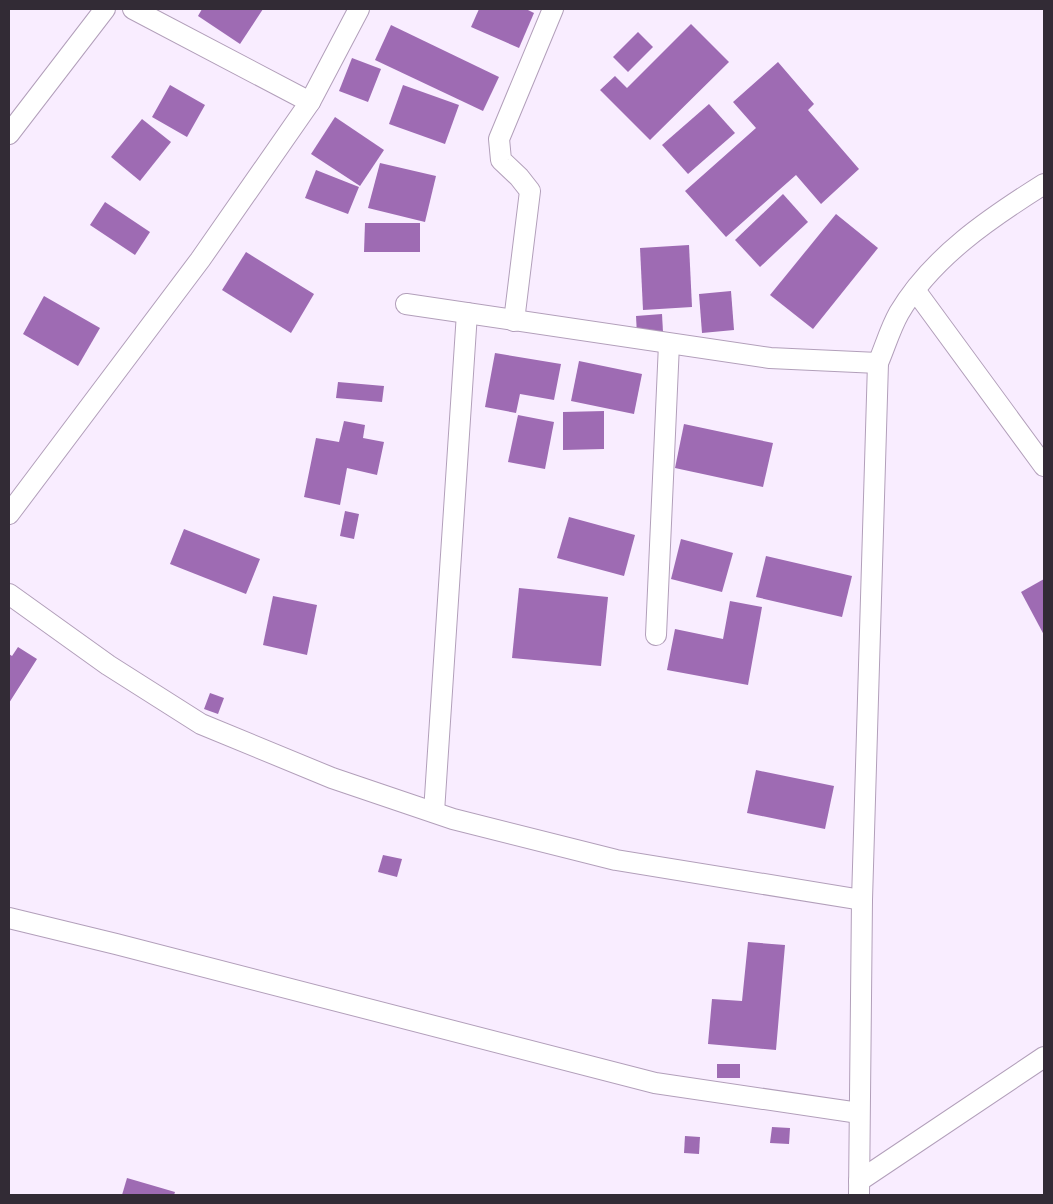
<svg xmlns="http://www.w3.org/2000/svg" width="1053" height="1204" font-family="'Noto Serif',serif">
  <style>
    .building { fill: #9e6bb3 }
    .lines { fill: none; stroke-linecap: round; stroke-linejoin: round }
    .street-casing { stroke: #b29fba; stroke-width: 22 }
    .street { stroke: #fff; stroke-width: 20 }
  </style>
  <rect width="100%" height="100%" fill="#f9edff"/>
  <g class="building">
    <polygon points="202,9 263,9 240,44 198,16"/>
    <polygon points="479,9 526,9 534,13 519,48 471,27"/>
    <polygon points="691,24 729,62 650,140 600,90 615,76 627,88"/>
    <polygon points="391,25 499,77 483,111 375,60"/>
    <polygon points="638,32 653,47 628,72 613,57"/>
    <polygon points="352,58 381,69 368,102 339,91"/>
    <polygon points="778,62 814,104 808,110 859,169 821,204 796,175 726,237 685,191 756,128 733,102"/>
    <polygon points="170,85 205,105 187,137 152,117"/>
    <polygon points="403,85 459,105 445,144 389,124"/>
    <polygon points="709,104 735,133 688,174 662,145"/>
    <polygon points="335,117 384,150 360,186 311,154"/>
    <polygon points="142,119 171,142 140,181 111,157"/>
    <polygon points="380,163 436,176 425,222 368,208"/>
    <polygon points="316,170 359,187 348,214 305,198"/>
    <polygon points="783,194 808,222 760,267 735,240"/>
    <polygon points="105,202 150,232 135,255 90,225"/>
    <polygon points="836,214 878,248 813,329 770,295"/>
    <polygon points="365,223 420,223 420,252 364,252"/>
    <polygon points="689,245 692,307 643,310 640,248"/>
    <polygon points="246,252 314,294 291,333 222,290"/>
    <polygon points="731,291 734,330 702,333 699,294"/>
    <polygon points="44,296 100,328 78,366 23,334"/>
    <polygon points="662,314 663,332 637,335 636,316"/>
    <polygon points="495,353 561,364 554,400 520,394 516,413 485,407"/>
    <polygon points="579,361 642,374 634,414 571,401"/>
    <polygon points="338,382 384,386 382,402 336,398"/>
    <polygon points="604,411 604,449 563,450 563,412"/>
    <polygon points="518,415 554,422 545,469 508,462"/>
    <polygon points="344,421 365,425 363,438 384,442 377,475 347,468 340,505 304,497 316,438 339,442"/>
    <polygon points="684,424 773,443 763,487 675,468"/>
    <polygon points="345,511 359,514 354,539 340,536"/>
    <polygon points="569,517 635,535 624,576 557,558"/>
    <polygon points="184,529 260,559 246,594 170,564"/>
    <polygon points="681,539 733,553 722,592 671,579"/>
    <polygon points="766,556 852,576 842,617 756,597"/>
    <polygon points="1044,579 1044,635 1021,592"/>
    <polygon points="519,588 608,597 601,666 512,658"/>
    <polygon points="273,596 317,605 307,655 263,645"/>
    <polygon points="730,601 762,607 748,685 667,670 675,629 723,639"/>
    <polygon points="18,647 37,659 9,703 9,654 12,656"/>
    <polygon points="210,693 224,698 218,714 204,709"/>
    <polygon points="756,770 834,786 825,829 747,813"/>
    <polygon points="383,855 402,859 397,877 378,872"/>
    <polygon points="748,942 785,945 776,1050 708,1044 712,999 742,1001"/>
    <rect x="717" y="1064" width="23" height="14"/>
    <polygon points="772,1127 790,1128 789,1144 770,1143"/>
    <polygon points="685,1136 700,1137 699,1154 684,1153"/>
    <polygon points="127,1178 175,1192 174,1195 122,1195"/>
  </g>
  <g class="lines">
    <g class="street-casing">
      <g id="street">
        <polyline points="133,9 310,102"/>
        <polyline points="9,134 105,9"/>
        <polyline points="915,290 1044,466"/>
        <polyline points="406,304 770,358 878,363"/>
        <polyline points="514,321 530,191 519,177 501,160 499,139 553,9"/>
        <polyline points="9,514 200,260 310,102 359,9"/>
        <polyline points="9,594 108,665 201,724 332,778 453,819 616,860 862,900"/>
        <polyline points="656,635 669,344"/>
        <polyline points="434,812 467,313"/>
        <polyline points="9,918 116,944 655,1083 859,1113"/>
        <polyline points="859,1181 1044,1057"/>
        <path d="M 859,1195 L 862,900 L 878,363 C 885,347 890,329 899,313 C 932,257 990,218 1044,184"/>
      </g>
    </g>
    <use href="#street" class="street"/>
  </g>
  <rect width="1053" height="1204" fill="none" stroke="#322b35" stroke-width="20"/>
</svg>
